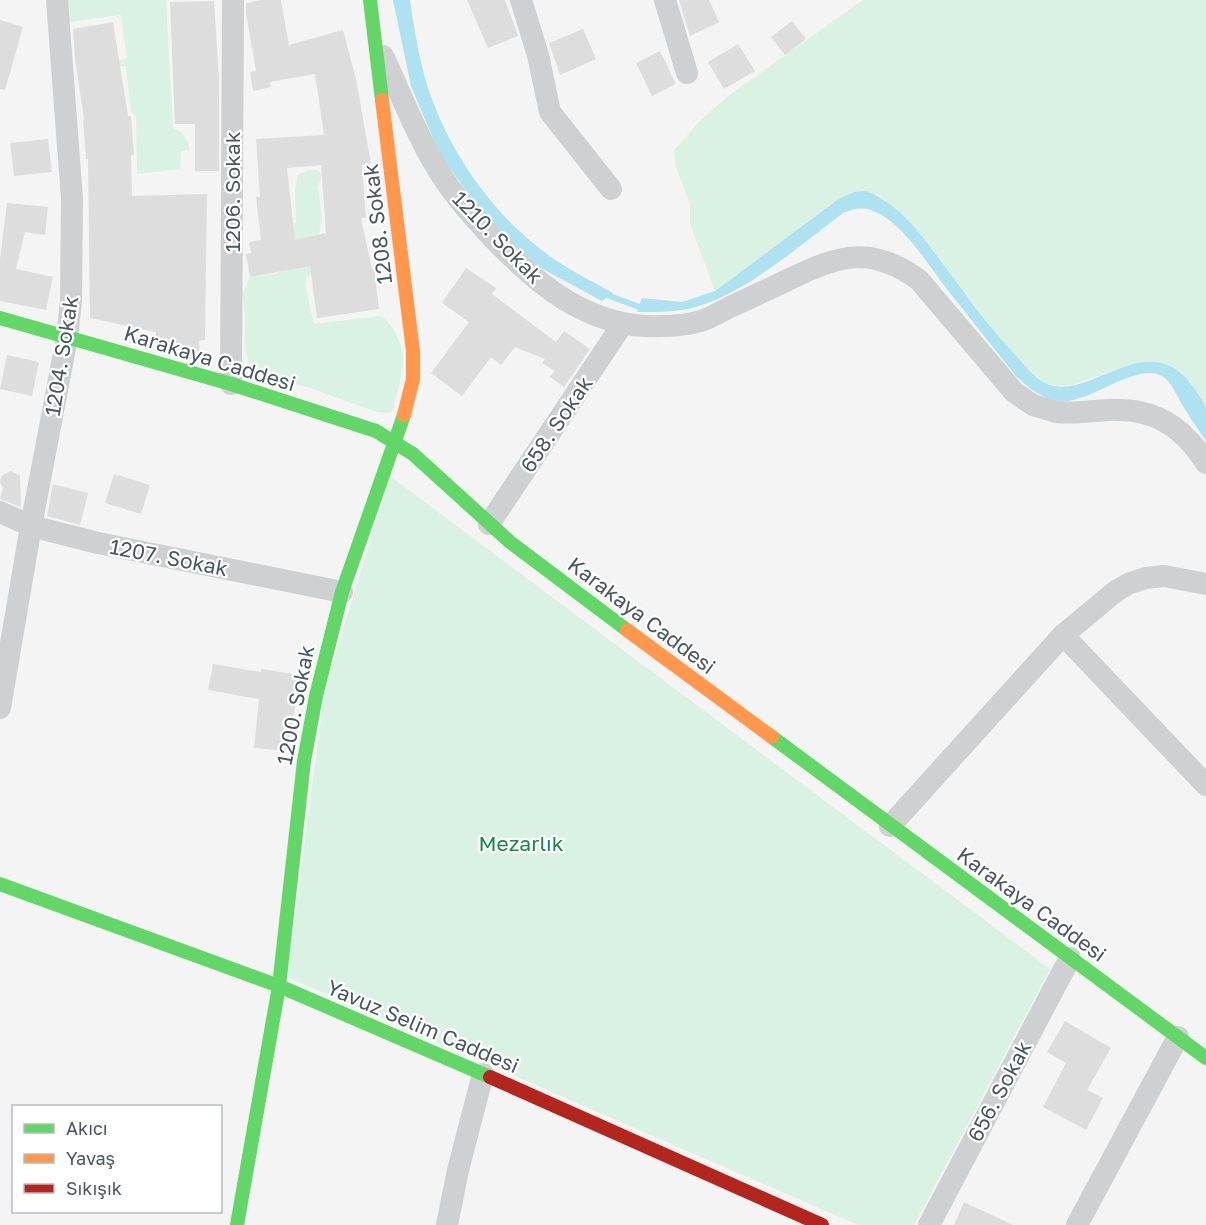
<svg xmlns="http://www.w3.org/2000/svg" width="1206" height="1225" font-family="'Golos Text',sans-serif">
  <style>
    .green { fill: #d9f2e3 }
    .water { fill: #aee2f0 }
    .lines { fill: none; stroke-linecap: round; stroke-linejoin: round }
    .stream { stroke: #aee2f0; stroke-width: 6 }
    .building { fill: #ddddde; fill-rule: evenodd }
    .street { stroke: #ced0d2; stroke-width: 22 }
    .fast { stroke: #63d668; stroke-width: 14 }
    .slow { stroke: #ff974d; stroke-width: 14 }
    .jam { stroke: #b3261e; stroke-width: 14 }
    .labels { text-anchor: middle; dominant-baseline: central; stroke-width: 4.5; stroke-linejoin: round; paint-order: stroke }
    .street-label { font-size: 21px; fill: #4a5661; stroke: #fff }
    .park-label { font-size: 21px; fill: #17864f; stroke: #fff }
  </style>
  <rect width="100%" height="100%" fill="#f4f4f4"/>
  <g class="green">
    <path d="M 63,0 L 166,0 L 173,128 C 184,132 187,139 190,150 L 181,151 L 180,169 L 137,174 L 136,117 L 131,111 L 126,66 L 92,70 L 92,65 L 127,59 L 121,15 L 70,22 Z"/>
    <polygon points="863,0 1206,0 1206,412 1190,381 1133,364 1073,385 1057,386 1046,384 1033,375 991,328 929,246 896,208 878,195 854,192 840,198 715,291 690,224 690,204 676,167 674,150 701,120 728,96"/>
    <path d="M 309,170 L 318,170 L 322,176 L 318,187 L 322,218 L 319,234 L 321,265 L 307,277 L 305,285 L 314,324 L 381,316 C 393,324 402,343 403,358 C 404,370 396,397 393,411 L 387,413 L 377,412 L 307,387 L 257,373 L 250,366 L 245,349 L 245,312 L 242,295 L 250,277 C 279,274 281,277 297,252 L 293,226 L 296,222 L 295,190 L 298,175 Z"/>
    <polygon points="390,476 1050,969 914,1225 858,1225 287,977 325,688"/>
  </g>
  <g class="water">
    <path d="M 393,0 L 410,0 C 414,28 419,58 427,85 C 447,147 487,207 539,248 C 561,266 588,279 613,293 L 602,301 L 539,267 L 492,225 L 440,155 L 411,86 Z"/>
    <path d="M 866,191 C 905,205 930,248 955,280 C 973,305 991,329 1012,351 C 1022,362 1031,376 1045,383 C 1086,403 1139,334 1183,375 C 1189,380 1204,401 1206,409 C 1206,418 1206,431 1206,441 C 1198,429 1190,418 1183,406 C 1178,398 1173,386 1166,379 C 1141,356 1088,407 1057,401 C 1041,398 1027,387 1015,375 C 992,346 969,317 946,288 C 928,264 905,227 878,213 C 865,206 855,208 843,213 C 799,246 742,297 688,309 C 671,312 654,312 637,312 L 642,298 L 682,302 L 715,291 L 840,198 L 854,192 Z"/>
  </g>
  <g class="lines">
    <polyline class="stream" points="604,294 645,309"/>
  </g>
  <g class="building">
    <path d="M 261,0 L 281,0 L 289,45 L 343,30 L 356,79 L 371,164 L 362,165 L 366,218 L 361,218 L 372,269 L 374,269 L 379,309 L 317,318 L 310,266 L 250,277 L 246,254 L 251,253 L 249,242 L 261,240 L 256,197 L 260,197 L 256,139 L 324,135 L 315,74 L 270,82 L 271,87 L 253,91 L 250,72 L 256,71 L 246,13 L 246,3 ZM 321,165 L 326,233 L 295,240 L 287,168 Z"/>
    <polygon points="467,0 505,0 518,36 488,48"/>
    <polygon points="679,0 709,0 719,22 690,36"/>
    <polygon points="214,1 219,79 219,171 195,171 195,124 175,124 170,2"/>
    <polygon points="0,20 23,27 5,90 0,89"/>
    <polygon points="792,21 806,39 785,55 771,37"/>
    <polygon points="113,22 128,116 131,116 134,155 131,155 132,196 207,194 205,340 199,341 200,355 156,344 156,332 90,318 88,159 86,159 83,120 84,119 75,59 73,29"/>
    <polygon points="583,29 596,59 560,75 549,43"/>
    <polygon points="738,44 755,71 724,89 708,62"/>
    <polygon points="660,51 676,84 652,96 636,63"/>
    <polygon points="48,139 52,172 14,176 10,143"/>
    <polygon points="7,203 48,207 45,235 25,232 16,269 53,277 46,310 0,301 0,259"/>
    <polygon points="466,268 496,288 492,294 556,342 564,331 590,349 564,387 550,377 555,371 542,363 545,359 515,347 501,365 491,357 462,396 431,373 469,322 442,303"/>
    <polygon points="7,355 39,362 32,396 0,389"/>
    <polygon points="11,471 20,476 21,507 0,499 3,489 0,482 2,475"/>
    <polygon points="114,474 150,485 141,514 105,503"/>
    <polygon points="53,484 88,493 80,525 47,516"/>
    <polygon points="213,664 261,672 261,669 300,675 288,751 254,748 259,699 208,690"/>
    <polygon points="1065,1021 1111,1048 1087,1090 1103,1098 1086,1130 1043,1107 1066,1063 1047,1052"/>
    <polygon points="964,1202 1013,1225 954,1225"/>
  </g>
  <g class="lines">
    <g class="street">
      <polyline points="521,0 538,55 550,112 611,189"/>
      <polyline points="665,0 687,73"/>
      <path d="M 383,56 C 400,91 414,130 434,163 C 449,190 469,212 490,235 C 536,284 589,329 660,326 C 673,326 688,325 701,321 C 711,318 720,312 730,307 C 750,298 771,288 792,278 C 840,255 872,245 919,280 L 1014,392 L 1033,405 L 1056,412 C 1073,414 1090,411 1108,410 C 1153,408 1182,425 1206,463"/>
      <polyline points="231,384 233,0"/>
      <polyline points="0,512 31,526 98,543 342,592"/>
      <polyline points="489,524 622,325"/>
      <polyline points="1063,635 1206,785"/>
      <polyline points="0,708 31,526 67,338 71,300 72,199 57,0"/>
      <polyline points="890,826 1063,635 1116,591 1130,583 1146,578 1164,576 1206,584"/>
      <polyline points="447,1225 458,1170 483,1074"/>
      <polyline points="929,1225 1070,958"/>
      <polyline points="1077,1225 1178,1037"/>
    </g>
    <g class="fast">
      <polyline points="370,0 382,100"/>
      <polyline points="0,318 231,384 376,431 413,454 510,542 627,630"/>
      <polyline points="772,737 1206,1058"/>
      <polyline points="0,884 279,986 490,1077"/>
      <polyline points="237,1225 279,986 304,761 316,696 342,592 404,415"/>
    </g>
    <g class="slow">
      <polyline points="382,100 413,351 413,379 404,415"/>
      <polyline points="627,630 772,737"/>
    </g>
    <polyline class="jam" points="490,1077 822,1225"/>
  </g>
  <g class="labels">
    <g class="street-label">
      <text transform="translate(232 192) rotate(-90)">1206. Sokak</text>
      <text transform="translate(377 224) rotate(-97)">1208. Sokak</text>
      <text transform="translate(498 237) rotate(46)">1210. Sokak</text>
      <text transform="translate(61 356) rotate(-81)">1204. Sokak</text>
      <text transform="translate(210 358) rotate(17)">Karakaya Caddesi</text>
      <text transform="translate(556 424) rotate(-56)">658. Sokak</text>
      <text transform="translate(169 557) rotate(11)">1207. Sokak</text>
      <text transform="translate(642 615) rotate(37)">Karakaya Caddesi</text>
      <text transform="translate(295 705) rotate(-79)">1200. Sokak</text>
      <text transform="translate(1032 904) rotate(36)">Karakaya Caddesi</text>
      <text transform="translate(423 1026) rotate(23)">Yavuz Selim Caddesi</text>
      <text transform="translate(999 1091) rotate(-62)">656. Sokak</text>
    </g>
    <g class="park-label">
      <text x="521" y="843">Mezarlık</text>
    </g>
  </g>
  <rect x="12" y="1105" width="210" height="108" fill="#ffffff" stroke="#b7bbc0" stroke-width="1.5"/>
  <rect x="24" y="1124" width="30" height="9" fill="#63d668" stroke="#b7bbc0" stroke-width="1.5"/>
  <text x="66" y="1135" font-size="18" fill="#4a5661">Akıcı</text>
  <rect x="24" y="1154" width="30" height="9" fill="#ff974d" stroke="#b7bbc0" stroke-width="1.5"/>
  <text x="66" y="1165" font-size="18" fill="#4a5661">Yavaş</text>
  <rect x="24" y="1184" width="30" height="9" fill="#b3261e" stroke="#b7bbc0" stroke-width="1.5"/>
  <text x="66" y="1195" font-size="18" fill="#4a5661">Sıkışık</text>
</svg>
